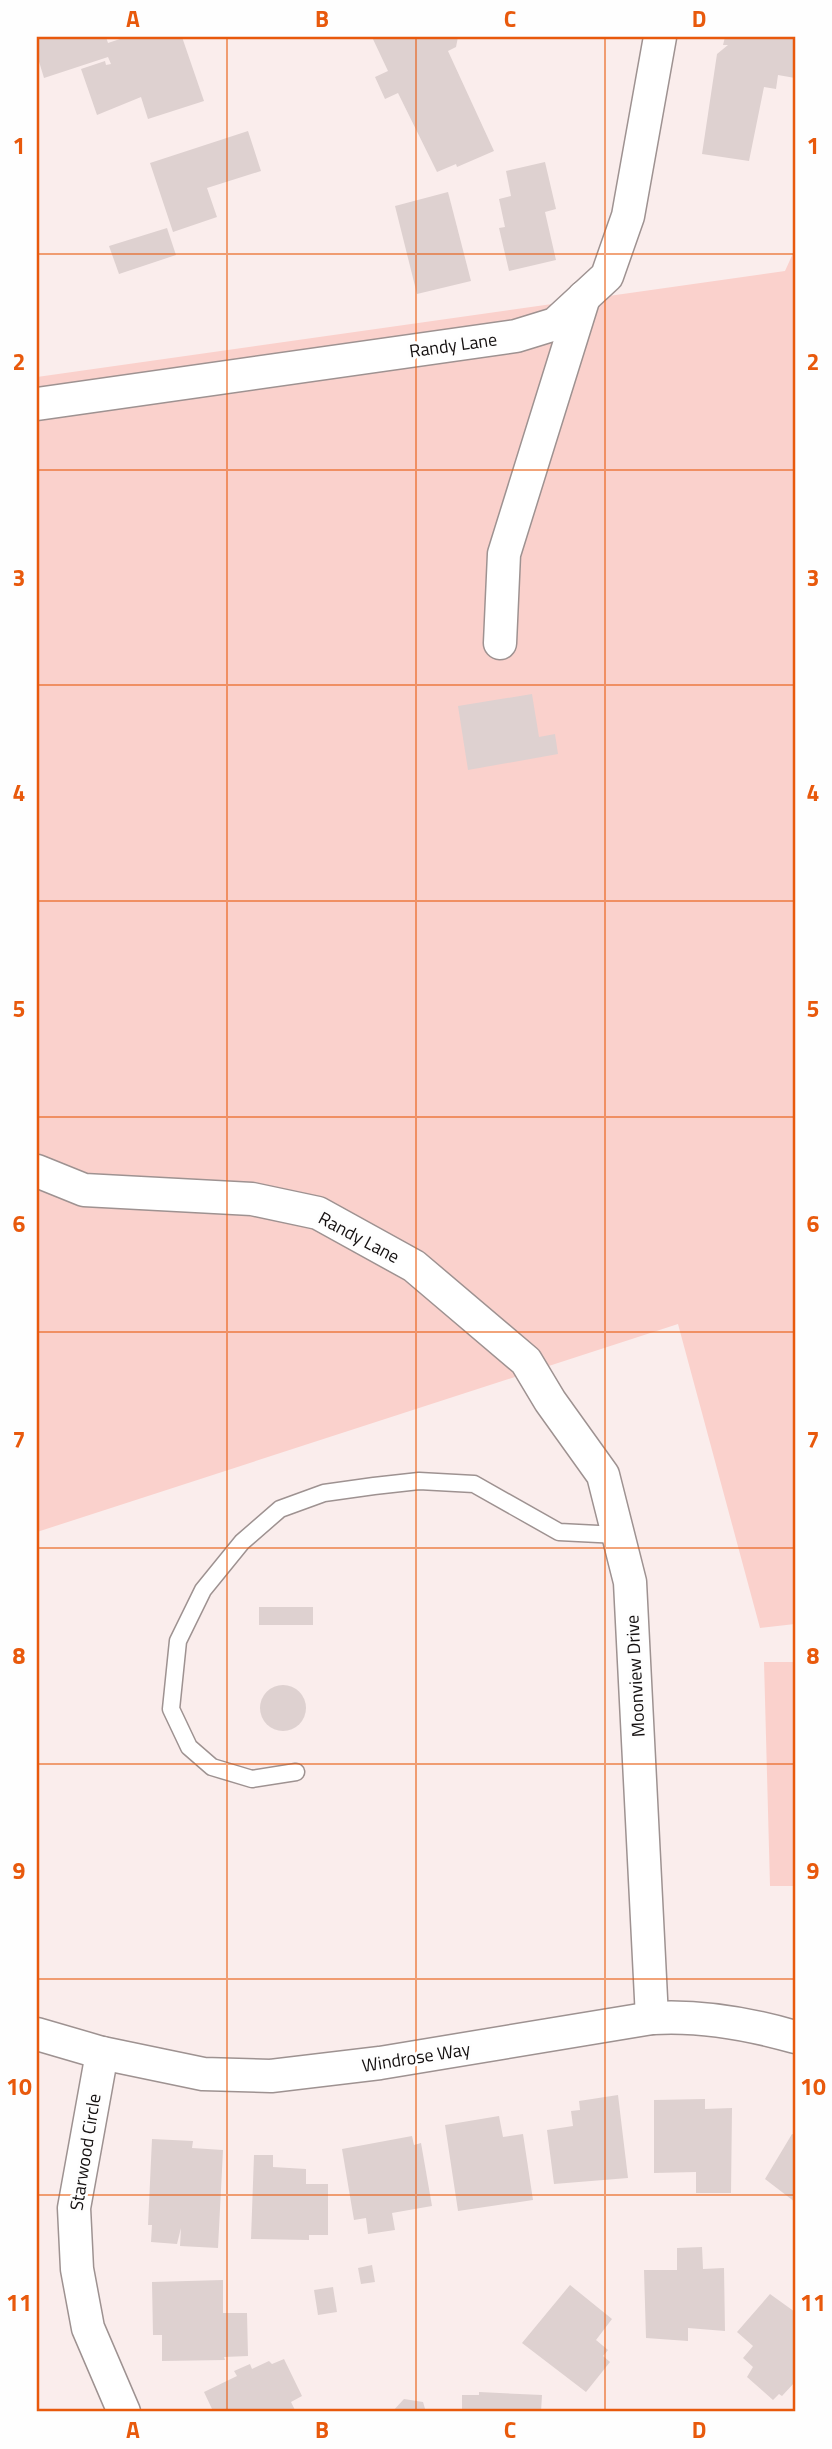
<svg xmlns="http://www.w3.org/2000/svg" width="832" height="2449" font-family="'Titillium Web',sans-serif">
  <style>
    .green { fill: #fad1cc }
    .building { fill: #ded1d0 }
    .lines { fill: none; stroke-linecap: round; stroke-linejoin: round }
    .service-casing { stroke: #9e9291; stroke-width: 19 }
    .minor-casing { stroke: #9e9291; stroke-width: 35 }
    .service { stroke: #fff; stroke-width: 16 }
    .minor { stroke: #fff; stroke-width: 32 }
    .grid { fill: none; stroke: #e8590c; stroke-width: 2; stroke-opacity: 0.55 }
    .labels { text-anchor: middle; dominant-baseline: central; stroke-width: 6; stroke-linejoin: round; paint-order: stroke }
    .street-label { font-size: 18px; fill: #141010; stroke: #fefefe }
    .neatline { fill: none; stroke: #e8590c; stroke-width: 2.5 }
    .grid-label { font-size: 23px; text-anchor: middle; font-weight: bold; fill: #e8590c }
  </style>
  <rect width="100%" height="100%" fill="#faedec"/>
  <g class="green">
    <polygon points="795,249 795,1624 760,1628 678,1324 37,1532 37,377 785,271"/>
    <polygon points="764,1662 795,1662 795,1886 770,1886"/>
  </g>
  <g class="building">
    <polygon points="37,37 106,37 108,43 126,37 182,37 204,101 148,119 141,97 97,115 81,69 105,61 106,65 111,64 108,57 44,78 37,55"/>
    <polygon points="372,37 458,37 456,47 448,51 494,151 457,167 456,164 437,172 398,93 385,99 375,77 388,71"/>
    <polygon points="725,37 795,37 795,78 778,75 776,89 764,87 749,161 702,154 717,54 728,45 723,45"/>
    <polygon points="248,131 261,171 207,188 217,217 173,232 150,163"/>
    <polygon points="545,162 556,209 545,212 556,260 509,271 499,228 505,227 499,199 511,196 506,171"/>
    <polygon points="448,192 471,281 417,294 395,206"/>
    <polygon points="167,228 176,255 119,274 109,246"/>
    <polygon points="532,694 539,737 555,734 558,754 468,770 458,706"/>
    <rect x="259" y="1607" width="54" height="18"/>
    <circle cx="283" cy="1708" r="23"/>
    <polygon points="618,2095 628,2178 554,2184 547,2130 573,2126 571,2111 580,2110 579,2101"/>
    <polygon points="705,2099 705,2109 732,2108 731,2193 696,2193 696,2172 654,2173 654,2100"/>
    <polygon points="499,2116 503,2137 523,2134 533,2200 458,2211 445,2125"/>
    <polygon points="792,2134 795,2135 795,2202 765,2179"/>
    <polygon points="412,2136 414,2145 421,2143 432,2206 392,2213 395,2230 368,2234 366,2218 354,2220 342,2149"/>
    <polygon points="152,2139 193,2141 192,2148 223,2150 218,2248 180,2246 181,2228 177,2244 151,2242 152,2225 148,2225"/>
    <polygon points="254,2155 273,2155 273,2167 306,2169 306,2184 328,2184 328,2235 309,2235 309,2240 251,2239"/>
    <polygon points="702,2247 703,2269 724,2268 725,2331 688,2328 688,2341 646,2338 644,2270 677,2270 677,2248"/>
    <polygon points="372,2265 375,2282 361,2284 358,2268"/>
    <polygon points="223,2280 223,2313 247,2313 248,2356 224,2357 225,2360 162,2361 162,2335 153,2335 152,2282"/>
    <polygon points="570,2285 612,2319 596,2340 608,2350 603,2356 610,2362 586,2392 522,2343"/>
    <polygon points="333,2287 337,2312 318,2315 314,2290"/>
    <polygon points="770,2294 795,2312 795,2382 782,2396 779,2394 773,2400 747,2377 753,2367 743,2358 753,2346 737,2332"/>
    <polygon points="284,2359 302,2396 291,2402 296,2412 217,2412 212,2409 204,2392 237,2376 234,2371 250,2364 252,2369 269,2361 272,2364"/>
    <polygon points="479,2392 542,2395 541,2412 462,2412 462,2395 479,2395"/>
    <polygon points="404,2399 423,2402 426,2412 392,2412"/>
  </g>
  <g class="lines">
    <g class="service-casing">
      <polyline id="service" points="296,1772 252,1779 212,1767 189,1747 171,1709 178,1641 203,1590 242,1542 280,1509 324,1493 374,1486 419,1481 474,1484 559,1532 618,1535"/>
    </g>
    <g class="minor-casing">
      <g id="minor">
        <polyline points="37,404 516,336 555,324 607,276 628,216 660,37"/>
        <polyline points="500,643 504,554 584,297"/>
        <polyline points="37,1171 84,1190 252,1199 318,1213 414,1266 526,1361 550,1401 603,1475 630,1582 652,2018"/>
        <path d="M 37,2034 L 102,2053 L 203,2074 L 271,2076 L 380,2063 L 652,2018 C 699,2015 750,2024 795,2037"/>
        <polyline points="102,2053 74,2208 77,2269 88,2328 124,2412"/>
      </g>
    </g>
    <use href="#service" class="service"/>
    <use href="#minor" class="minor"/>
  </g>
  <path class="grid" d="M 227,37 L 227,2412M 416,37 L 416,2412M 605,37 L 605,2412M 37,254 L 795,254M 37,470 L 795,470M 37,685 L 795,685M 37,901 L 795,901M 37,1117 L 795,1117M 37,1332 L 795,1332M 37,1548 L 795,1548M 37,1764 L 795,1764M 37,1979 L 795,1979M 37,2195 L 795,2195"/>
  <g class="labels">
    <g class="street-label">
      <text transform="translate(453 345) rotate(-8)">Randy Lane</text>
      <text transform="translate(359 1237) rotate(28)">Randy Lane</text>
      <text transform="translate(635 1676) rotate(-93)">Moonview Drive</text>
      <text transform="translate(416 2057) rotate(-9)">Windrose Way</text>
      <text transform="translate(85 2152) rotate(-81)">Starwood Circle</text>
    </g>
  </g>
  <rect width="832" height="2449" fill="none" stroke="#fefefe" stroke-width="77"/>
  <rect x="38" y="38" width="756" height="2372" class="neatline"/>
  <g class="grid-label">
    <text x="133" y="27">A</text>
    <text x="322" y="27">B</text>
    <text x="510" y="27">C</text>
    <text x="699" y="27">D</text>
    <text x="19" y="154">1</text>
    <text x="813" y="154">1</text>
    <text x="19" y="370">2</text>
    <text x="813" y="370">2</text>
    <text x="19" y="586">3</text>
    <text x="813" y="586">3</text>
    <text x="19" y="801">4</text>
    <text x="813" y="801">4</text>
    <text x="19" y="1017">5</text>
    <text x="813" y="1017">5</text>
    <text x="19" y="1232">6</text>
    <text x="813" y="1232">6</text>
    <text x="19" y="1448">7</text>
    <text x="813" y="1448">7</text>
    <text x="19" y="1664">8</text>
    <text x="813" y="1664">8</text>
    <text x="19" y="1879">9</text>
    <text x="813" y="1879">9</text>
    <text x="19" y="2095">10</text>
    <text x="813" y="2095">10</text>
    <text x="19" y="2311">11</text>
    <text x="813" y="2311">11</text>
    <text x="133" y="2438">A</text>
    <text x="322" y="2438">B</text>
    <text x="510" y="2438">C</text>
    <text x="699" y="2438">D</text>
  </g>
</svg>
